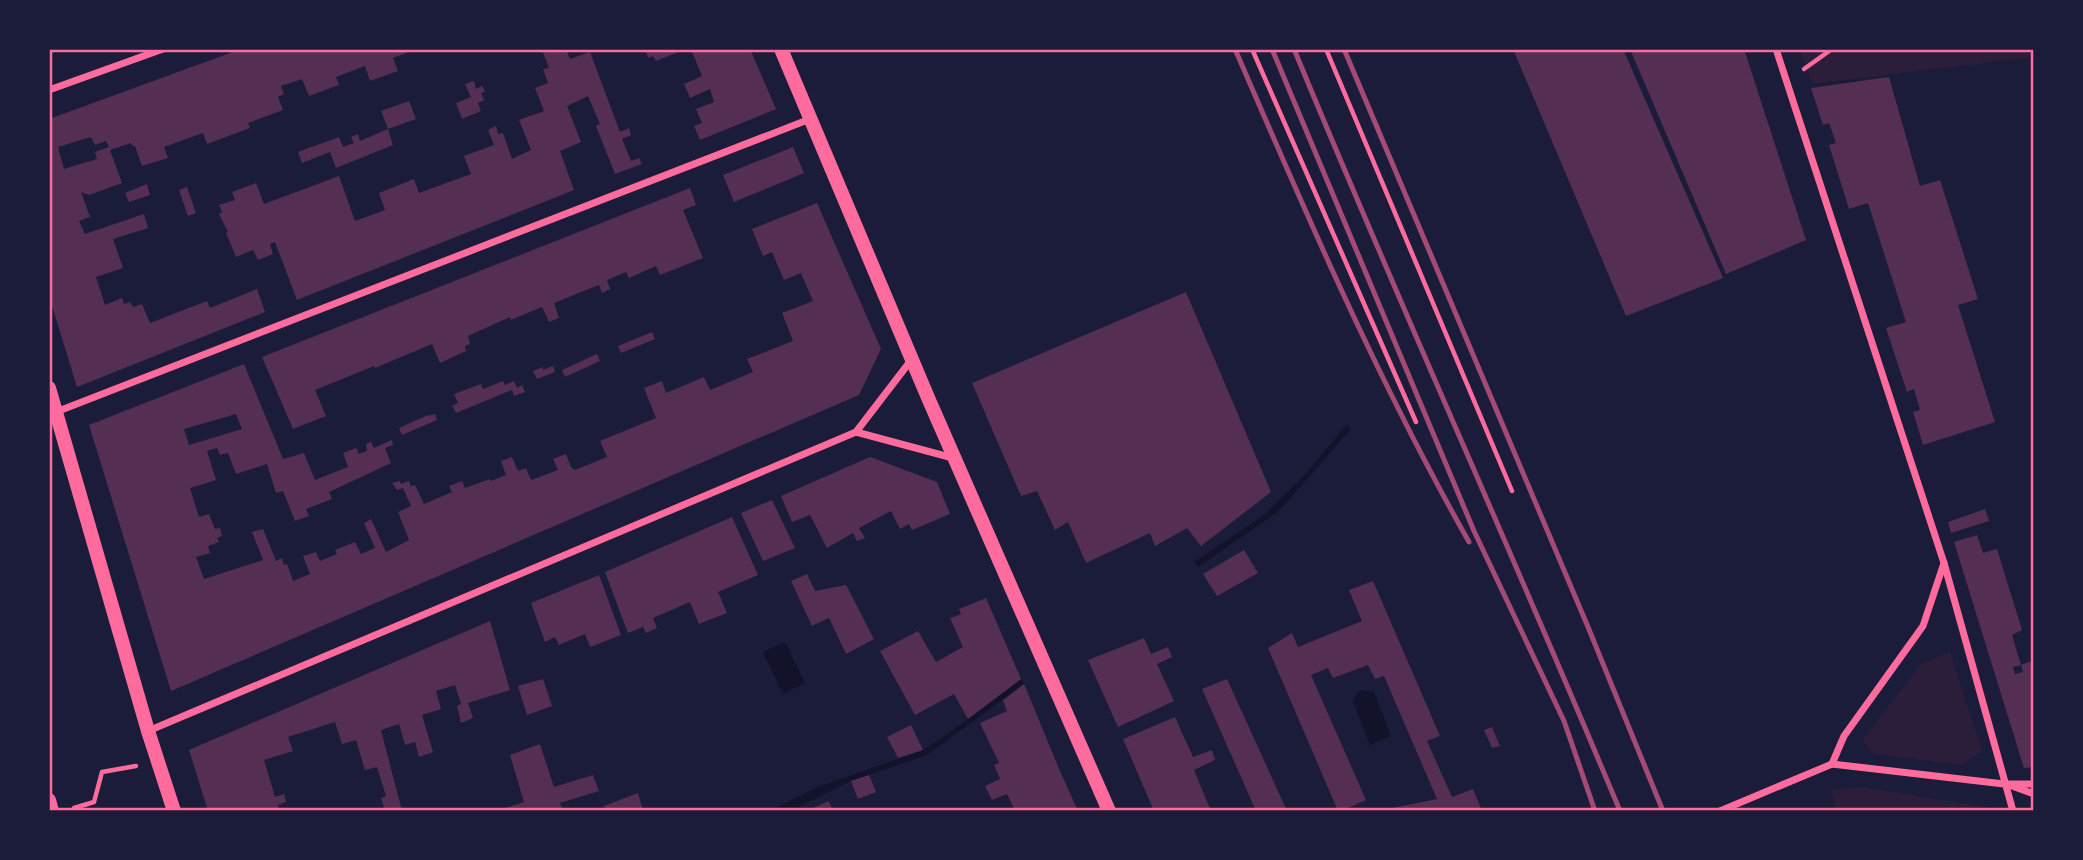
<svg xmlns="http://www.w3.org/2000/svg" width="2083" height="860" font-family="'PT Sans',sans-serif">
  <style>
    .green { fill: #2a1e3b }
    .water { fill: #12122b }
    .building { fill: #542f53; fill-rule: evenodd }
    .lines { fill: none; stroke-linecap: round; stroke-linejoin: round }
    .path { stroke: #ff6b9d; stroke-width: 4.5 }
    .minor { stroke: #ff6b9d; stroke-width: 7 }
    .secondary { stroke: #ff6b9d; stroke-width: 14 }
    .rail { stroke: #a44b75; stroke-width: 5 }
    .neatline { fill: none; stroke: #ff6b9d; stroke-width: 2.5 }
  </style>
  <rect width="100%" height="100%" fill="#1b1b3a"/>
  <g class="green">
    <polygon points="1800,49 2034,49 2034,57 1812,84"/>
    <polygon points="1950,652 1982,751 1962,765 1874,754 1862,741 1921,664"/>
    <polygon points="1865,787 1997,809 1998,811 1837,811 1831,789"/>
  </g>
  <g class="water">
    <polygon points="1347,424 1350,430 1278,512 1198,567 1194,562 1265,514 1305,475"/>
    <polygon points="785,642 805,683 783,694 763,652"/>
    <polygon points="1021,679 1024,684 927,755 851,781 790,811 769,811 818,787 923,750 953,730"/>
    <polygon points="1360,690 1374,692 1391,736 1370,745 1353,701"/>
  </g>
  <g class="building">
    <path d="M 241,49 L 417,49 L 393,58 L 398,71 L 370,81 L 365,66 L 336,77 L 339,85 L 309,96 L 302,79 L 281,86 L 284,94 L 278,97 L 283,110 L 248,123 L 250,128 L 207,144 L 203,133 L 164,147 L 168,158 L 142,166 L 135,146 L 133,146 L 131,143 L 110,150 L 122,183 L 89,195 L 81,192 L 90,217 L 79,221 L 85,234 L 144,214 L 148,228 L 113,239 L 123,268 L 96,277 L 105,305 L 122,298 L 124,304 L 130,302 L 133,307 L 142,304 L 150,323 L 207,301 L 210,308 L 257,289 L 265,312 L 77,387 L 49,296 L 49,119 ZM 91,137 L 95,145 L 106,141 L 109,147 L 95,152 L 97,159 L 64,169 L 58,147 Z"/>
    <polygon points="544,49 566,49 570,59 590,52 620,132 629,128 631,135 622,139 631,161 639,158 642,164 615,174 596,126 600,124 588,96 567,106 581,142 560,151 574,190 297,300 275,242 270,244 273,254 258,260 253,250 236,257 226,233 228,232 219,214 222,212 219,205 235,200 232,192 256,183 264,204 339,176 355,221 385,210 379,193 414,179 419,193 471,174 464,156 494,145 488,130 496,126 498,134 503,133 512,159 531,150 519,120 544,111 535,88 548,83 543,69 549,68 542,50"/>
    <polygon points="644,49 686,49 656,61 653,56 649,58"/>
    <polygon points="691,49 750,49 776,109 700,140 694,126 702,123 696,109 714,102 710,89 690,98 684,84 702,76"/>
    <polygon points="1513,49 1623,49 1723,278 1626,316"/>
    <polygon points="1630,49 1744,49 1806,240 1726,274"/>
    <polygon points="1889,77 1920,186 1940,180 1978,299 1958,305 1995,422 1923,445 1913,412 1920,410 1914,389 1907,392 1886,328 1906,322 1868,203 1849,209 1829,145 1836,143 1829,123 1823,125 1811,88"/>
    <polygon points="474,81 476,89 482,86 485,92 481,93 484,100 478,103 481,111 462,119 456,103 471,97 465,84"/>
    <polygon points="409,101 416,119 388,129 381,111"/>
    <polygon points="388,129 393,145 336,168 330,152 302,163 298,152 339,137 343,147 354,143 351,137 358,134 360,141"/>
    <polygon points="793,147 804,173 734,202 723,175"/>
    <polygon points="147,184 150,195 129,202 125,193"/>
    <polygon points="187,187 196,213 188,216 179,190"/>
    <polygon points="690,188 696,205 683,210 703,258 660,275 656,266 629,278 626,272 607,280 610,289 602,293 599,285 554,303 559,318 549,322 542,307 511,320 510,317 468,336 470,344 465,346 466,351 440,363 432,344 375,368 374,366 315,390 326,416 293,429 262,357"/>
    <path d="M 817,203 L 881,349 L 859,395 L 171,691 L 89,425 L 244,364 L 283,459 L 304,453 L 315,480 L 348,467 L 343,453 L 356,448 L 359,454 L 367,451 L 366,444 L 371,442 L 374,448 L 392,440 L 393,445 L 385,448 L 391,463 L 329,492 L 332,499 L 306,509 L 309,516 L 295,521 L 283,491 L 276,493 L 267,464 L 236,474 L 228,453 L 220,455 L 217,448 L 207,451 L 216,480 L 190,488 L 199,517 L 209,514 L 215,529 L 220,528 L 222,536 L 217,538 L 219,542 L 208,546 L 210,553 L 196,557 L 204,579 L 263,560 L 252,532 L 263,529 L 276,561 L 282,558 L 284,565 L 287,564 L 293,581 L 310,574 L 303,556 L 316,552 L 320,561 L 337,554 L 335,550 L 355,542 L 361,554 L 375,548 L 364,523 L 371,519 L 386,552 L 409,540 L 398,512 L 411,506 L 403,488 L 397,490 L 392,483 L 400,481 L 401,484 L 409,481 L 411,486 L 415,485 L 424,504 L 452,492 L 449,486 L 462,481 L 465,488 L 490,479 L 491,481 L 506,475 L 501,461 L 512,457 L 518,471 L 526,468 L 531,480 L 558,470 L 553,459 L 566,454 L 571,467 L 575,470 L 607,457 L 600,441 L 656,418 L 644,388 L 662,381 L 666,393 L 704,377 L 710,390 L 753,372 L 747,359 L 793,341 L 782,313 L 813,301 L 801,273 L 784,280 L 772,252 L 763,256 L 752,229 ZM 236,414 L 242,429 L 189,445 L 184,429 Z"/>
    <polygon points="1186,292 1271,492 1201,546 1187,528 1155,546 1150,533 1086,563 1068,522 1055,530 1037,491 1021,496 972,383"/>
    <polygon points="652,332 655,339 621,353 618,346"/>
    <polygon points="597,354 600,361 565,377 562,370"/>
    <polygon points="553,366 555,372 537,379 533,371 543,367 543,370"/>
    <polygon points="503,381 505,385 514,381 517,388 522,385 525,392 514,396 512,390 456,413 452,406 458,403 454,394 481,384 483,389"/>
    <polygon points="435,414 437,420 402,435 399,428 428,415 428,416"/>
    <polygon points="870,457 937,482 950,514 912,530 909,524 900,529 891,511 859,528 865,538 857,541 853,533 827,548 810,515 792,522 781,496"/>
    <polygon points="772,500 795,548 763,561 741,513"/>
    <polygon points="1985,509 1989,521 1951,533 1948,522"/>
    <polygon points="732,517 758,575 718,592 727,613 699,624 690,602 653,618 657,628 646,633 643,627 628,633 605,572"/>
    <polygon points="1977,535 1983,553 1997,549 2022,630 2012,635 2021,665 2013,667 2015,674 2023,672 2021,665 2032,661 2034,669 2034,767 2024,768 1954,542"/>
    <polygon points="1244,550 1258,573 1217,596 1203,574"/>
    <polygon points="807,574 815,591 846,585 874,639 846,654 829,618 812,626 791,581"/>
    <polygon points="599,575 621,635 590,647 585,634 559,645 555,637 545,642 531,603"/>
    <polygon points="1373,581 1440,736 1427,741 1452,797 1473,789 1482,811 1390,811 1393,808 1437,799 1384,676 1375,679 1368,665 1333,678 1328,668 1311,675 1366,800 1342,811 1338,811 1268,648 1292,633 1298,647 1362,621 1349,590"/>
    <polygon points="986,598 1021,679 968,719 954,694 915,715 880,651 918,631 936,662 963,647 950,618 961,614 959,609"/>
    <polygon points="490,621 510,690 468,703 473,718 461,723 457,706 461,704 455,685 436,691 441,709 422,715 433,752 419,757 415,742 405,745 399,724 381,730 402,811 385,811 381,798 386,796 377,767 365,770 356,740 342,744 335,722 288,737 293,751 264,760 275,797 284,794 286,802 278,805 280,811 208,811 189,750"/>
    <polygon points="1144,638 1151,654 1168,647 1172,657 1157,664 1174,701 1118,727 1088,660"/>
    <polygon points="543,679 552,706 527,715 518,686"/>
    <polygon points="1227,679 1287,811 1256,811 1202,689"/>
    <polygon points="1024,684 1060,771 1078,811 1015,811 1007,794 992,800 985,786 1000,779 994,765 999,763 980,723 1007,711 1003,700"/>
    <polygon points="1175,717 1193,757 1212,750 1215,760 1194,770 1211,811 1154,811 1123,739"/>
    <polygon points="911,725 923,750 898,758 887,737"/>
    <polygon points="1492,727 1500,746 1492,748 1484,730"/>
    <polygon points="540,744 554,787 593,775 599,791 560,803 563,811 496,811 524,802 510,755"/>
    <polygon points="869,775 876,792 858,799 851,781"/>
    <polygon points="638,793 643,811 606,811 604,806"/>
    <polygon points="829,801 833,811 812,811 811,809"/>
  </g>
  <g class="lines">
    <g class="path">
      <polyline points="1252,49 1416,422"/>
      <polyline points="1326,49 1512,491"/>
      <polyline points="1804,69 1832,49"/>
      <polyline points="74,808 94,802 102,772 136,766"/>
    </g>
    <g class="minor">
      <polyline points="1776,49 1944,563 2013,811"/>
      <polyline points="49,90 163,49"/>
      <polyline points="56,412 810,119"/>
      <polyline points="856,432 953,458"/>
      <polyline points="148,731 856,432 912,359"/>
      <polyline points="1832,764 1844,736 1923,626 1944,563"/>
      <polyline points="2012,786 2034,794"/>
      <polyline points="1720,811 1832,764 2004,784 2034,784"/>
    </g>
    <g class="secondary">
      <polyline points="781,49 929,400 1109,811"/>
      <polyline points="49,388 148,731 174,811"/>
      <polyline points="49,800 52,811"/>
    </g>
    <g class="rail">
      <path d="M 1235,49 C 1307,216 1379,383 1469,542"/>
      <polyline points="1272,49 1474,531 1564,721 1595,811"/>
      <path d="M 1294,49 C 1399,304 1514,556 1620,811"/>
      <polyline points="1344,49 1588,627 1663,811"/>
    </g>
  </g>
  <rect width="2083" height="860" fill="none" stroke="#1b1b3a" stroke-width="102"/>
  <rect x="51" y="51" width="1981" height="758" class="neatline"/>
</svg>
